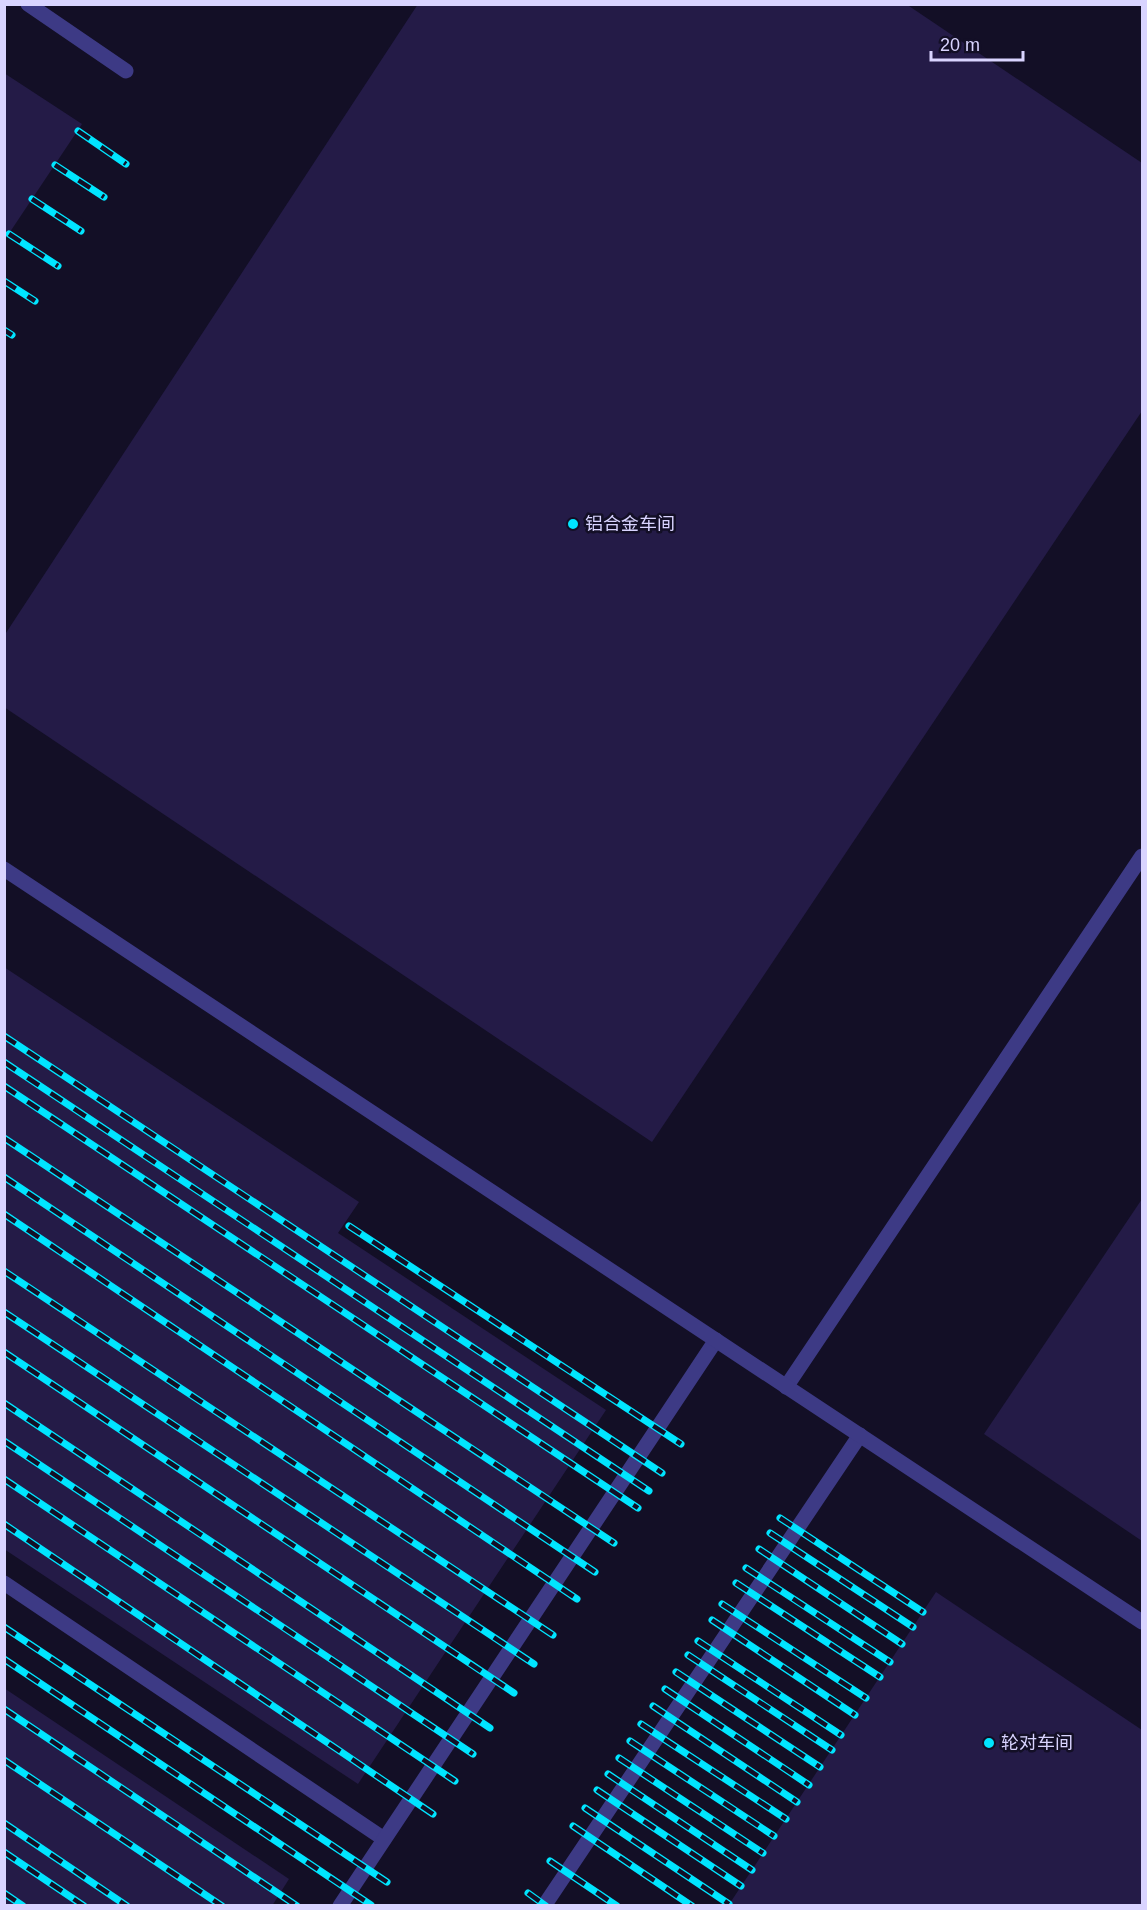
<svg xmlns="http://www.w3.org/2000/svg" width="1147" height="1910" font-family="Arial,'Noto Sans SC',sans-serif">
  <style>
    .building { fill: #241b47 }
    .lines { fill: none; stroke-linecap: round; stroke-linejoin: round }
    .lane { stroke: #3d3a85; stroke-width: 15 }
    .street { stroke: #3d3a85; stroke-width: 15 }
    .rail-casing { stroke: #00e5ff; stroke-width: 7 }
    .rail { stroke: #130f26; stroke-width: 4.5; stroke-dasharray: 14; stroke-linecap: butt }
    .poi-dot { fill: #00e5ff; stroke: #130f26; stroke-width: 2 }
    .labels { text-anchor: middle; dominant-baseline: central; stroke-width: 5; stroke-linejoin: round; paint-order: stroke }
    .poi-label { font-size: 18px; fill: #d9d4ff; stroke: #130f26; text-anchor: start }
  </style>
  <rect width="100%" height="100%" fill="#130f26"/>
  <g class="building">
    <polygon points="418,4 906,4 1142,163 1142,411 652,1142 4,707 4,636"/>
    <polygon points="4,73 82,124 4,241"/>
    <polygon points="4,967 359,1202 338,1233 606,1410 358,1784 4,1549"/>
    <polygon points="1142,1199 1142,1541 984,1434"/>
    <polygon points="936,1592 1142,1730 1142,1906 728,1906"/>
    <polygon points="4,1688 289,1879 272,1906 4,1906"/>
  </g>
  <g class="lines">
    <g class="lane">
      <polyline points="28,4 126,71"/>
      <polyline points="786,1387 1142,856"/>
      <polyline points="4,1583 384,1839"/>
      <polyline points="340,1906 716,1340"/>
      <polyline points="544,1906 860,1435"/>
    </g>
    <polyline class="street" points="4,869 1142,1622"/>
    <g class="rail-casing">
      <g id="rail">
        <polyline points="78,131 126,164"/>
        <polyline points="55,165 104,197"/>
        <polyline points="32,199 81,231"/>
        <polyline points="9,234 58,266"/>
        <polyline points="4,281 35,301"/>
        <polyline points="4,330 12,335"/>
        <polyline points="4,1036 662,1473"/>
        <polyline points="4,1062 649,1491"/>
        <polyline points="4,1086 638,1508"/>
        <polyline points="4,1138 614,1543"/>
        <polyline points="4,1177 595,1572"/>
        <polyline points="4,1214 577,1599"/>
        <polyline points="349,1226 681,1444"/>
        <polyline points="4,1271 553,1635"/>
        <polyline points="4,1312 534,1664"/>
        <polyline points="4,1352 514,1693"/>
        <polyline points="4,1403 490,1728"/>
        <polyline points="4,1441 473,1754"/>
        <polyline points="4,1479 455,1781"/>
        <polyline points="780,1518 923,1612"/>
        <polyline points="4,1524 433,1814"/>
        <polyline points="770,1533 913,1627"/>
        <polyline points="759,1549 902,1644"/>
        <polyline points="746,1568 890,1662"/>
        <polyline points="736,1583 880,1677"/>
        <polyline points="722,1604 866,1698"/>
        <polyline points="712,1620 855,1715"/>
        <polyline points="4,1627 387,1882"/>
        <polyline points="698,1641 841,1735"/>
        <polyline points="688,1655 832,1750"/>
        <polyline points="4,1659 371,1905"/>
        <polyline points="676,1672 820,1767"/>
        <polyline points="665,1689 809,1785"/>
        <polyline points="653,1706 797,1802"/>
        <polyline points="4,1709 297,1906"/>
        <polyline points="641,1724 786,1819"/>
        <polyline points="630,1741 774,1836"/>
        <polyline points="619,1758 763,1853"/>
        <polyline points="4,1760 222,1906"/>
        <polyline points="608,1774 752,1870"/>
        <polyline points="597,1790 741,1886"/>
        <polyline points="585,1808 729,1904"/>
        <polyline points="4,1823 127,1906"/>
        <polyline points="573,1826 692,1906"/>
        <polyline points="4,1852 84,1906"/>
        <polyline points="550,1861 617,1906"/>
        <polyline points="4,1893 23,1906"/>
        <polyline points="528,1893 546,1906"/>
      </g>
    </g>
    <use href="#rail" class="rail"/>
  </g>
  <g class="poi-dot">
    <circle cx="573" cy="524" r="6"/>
    <circle cx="989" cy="1743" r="6"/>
  </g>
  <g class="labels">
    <g class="poi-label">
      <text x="585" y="524">铝合金车间</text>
      <text x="1001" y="1743">轮对车间</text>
    </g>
  </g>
  <rect width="1147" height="1910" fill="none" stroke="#d9d4ff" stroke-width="12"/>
  <path d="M931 51v9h92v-9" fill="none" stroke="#d9d4ff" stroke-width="3"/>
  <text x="940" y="51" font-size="18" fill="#d9d4ff" stroke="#130f26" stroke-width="4.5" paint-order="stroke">20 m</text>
</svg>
